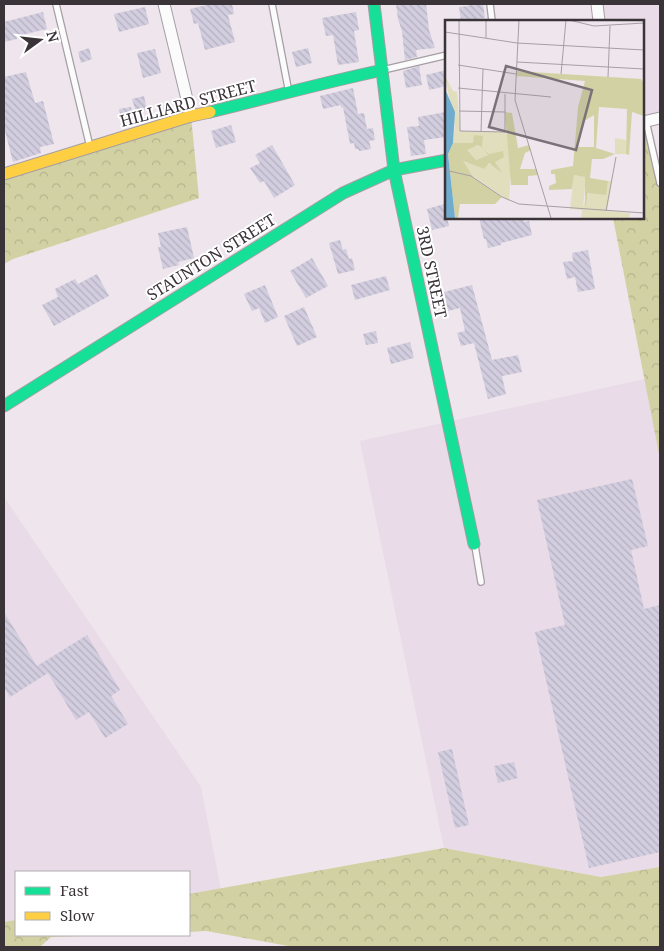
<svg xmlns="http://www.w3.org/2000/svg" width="664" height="951" font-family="'Noto Serif',serif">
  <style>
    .built { fill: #e9dbe7 }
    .forest { fill: url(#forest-crowns) }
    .building { fill: url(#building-back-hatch) }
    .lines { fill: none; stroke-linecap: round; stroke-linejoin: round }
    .lane-casing { stroke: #a59ea3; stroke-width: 8 }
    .street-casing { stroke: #a59ea3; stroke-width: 13 }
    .fast-casing { stroke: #a59ea3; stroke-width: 13 }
    .slow-casing { stroke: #a59ea3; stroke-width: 13 }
    .lane { stroke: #fcfbfc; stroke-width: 5.5 }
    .street { stroke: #fcfbfc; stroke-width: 11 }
    .fast { stroke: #16e098; stroke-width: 11 }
    .slow { stroke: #ffcf43; stroke-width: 11 }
    .labels { text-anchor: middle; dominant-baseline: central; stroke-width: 4; stroke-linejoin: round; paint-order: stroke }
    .street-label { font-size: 16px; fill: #3a3439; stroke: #fff }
    .inset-road { fill: none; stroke: #a69fa4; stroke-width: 1 }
    .view { fill: #797278; fill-opacity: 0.15; stroke: #797278; stroke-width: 2.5 }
    .inset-edge { fill: none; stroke: #3a3439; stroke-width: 2.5 }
  </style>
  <defs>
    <pattern id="forest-crowns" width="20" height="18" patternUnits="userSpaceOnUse" patternTransform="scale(1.25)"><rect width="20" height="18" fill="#d2d1a3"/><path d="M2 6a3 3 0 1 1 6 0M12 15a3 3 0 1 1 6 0" fill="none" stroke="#b5b48d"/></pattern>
    <pattern id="building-back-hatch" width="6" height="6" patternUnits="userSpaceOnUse" patternTransform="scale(1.25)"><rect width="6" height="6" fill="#d2cddf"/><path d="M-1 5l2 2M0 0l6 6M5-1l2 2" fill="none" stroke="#b5b1c0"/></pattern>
  </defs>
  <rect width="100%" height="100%" fill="#eee6ec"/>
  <g class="built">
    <polygon points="597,4 660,4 660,118 643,122 643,21 599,21"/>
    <polygon points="645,379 660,459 660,867 602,877 444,848 360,441"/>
    <polygon points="4,497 201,787 221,890 189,894 189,872 16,872 16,920 4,922"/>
  </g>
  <g class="forest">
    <polygon points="191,116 199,198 13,259 4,264 4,174"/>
    <polygon points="646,121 660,183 660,459 613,218 643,218 643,122"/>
    <polygon points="444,848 601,877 660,867 660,947 294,947 206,931 189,932 189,894"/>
    <polygon points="16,920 16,935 114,935 51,937 40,947 4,947 4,922"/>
  </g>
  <g class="building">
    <polygon points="211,4 232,4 234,14 228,15 235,42 205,50 198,23 194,24 190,9"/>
    <polygon points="396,4 426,4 429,30 435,48 416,50 417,57 405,60 402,31 398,19"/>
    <polygon points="469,4 483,4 485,18 461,21 459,7 469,6"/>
    <polygon points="145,7 149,24 119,32 114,14"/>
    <polygon points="43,12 47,29 17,36 17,39 4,42 4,22"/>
    <polygon points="356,12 359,30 354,31 359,62 338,65 333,35 326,36 322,18"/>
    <polygon points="89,48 92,59 81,63 78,52"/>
    <polygon points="308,48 312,63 296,67 292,52"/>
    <polygon points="155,49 161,73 143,78 137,53"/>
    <polygon points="419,66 422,85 406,88 403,71"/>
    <polygon points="446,70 446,86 429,90 426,75"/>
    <polygon points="26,72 35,103 43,101 54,144 40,147 41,153 13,162 4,127 4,77"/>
    <polygon points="353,88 358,114 364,113 367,129 373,128 375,140 369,141 371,149 359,151 358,149 355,149 354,143 350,144 343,107 341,108 341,105 323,109 320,96"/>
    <polygon points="144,96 147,110 136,112 132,99"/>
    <polygon points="131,107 134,120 122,123 119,109"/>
    <polygon points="446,112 446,137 424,140 426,154 411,156 407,127 419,126 418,117"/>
    <polygon points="231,125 236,142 216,148 211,131"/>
    <polygon points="272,145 295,185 274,198 264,181 260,183 250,168 260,163 255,155"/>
    <polygon points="444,204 449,226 432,230 427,209"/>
    <polygon points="479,218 523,218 524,222 529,221 532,235 501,243 501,245 488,248 486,239 484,239"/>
    <polygon points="187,227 194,258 178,262 179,265 163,269 158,247 161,247 158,233"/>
    <polygon points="340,240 343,250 346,249 349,259 352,258 355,270 338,274 329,243"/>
    <polygon points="588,250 595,289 578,292 575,277 567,279 563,262 573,261 572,253"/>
    <polygon points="312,258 328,286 306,298 290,271"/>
    <polygon points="97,274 109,296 54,326 42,305 58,297 55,289 75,279 78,284"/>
    <polygon points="386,276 390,290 355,300 351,285"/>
    <polygon points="265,285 278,317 265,323 259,308 252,311 244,294"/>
    <polygon points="472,285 492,360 518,355 522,372 502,376 506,394 488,399 474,343 461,346 457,333 465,331 460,308 448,311 444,292"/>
    <polygon points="304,307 317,337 297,346 284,316"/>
    <polygon points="376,331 378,343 366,345 363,334"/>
    <polygon points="410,342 414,358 391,364 387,348"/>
    <polygon points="632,479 648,546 631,550 644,609 660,605 660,852 589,868 535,632 565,625 537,500"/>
    <polygon points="4,612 37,666 87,635 120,690 111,696 128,724 105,738 89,712 76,720 48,673 10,697 4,687"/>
    <polygon points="452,749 469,825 455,828 438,752"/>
    <polygon points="514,762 518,778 498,783 494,766"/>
  </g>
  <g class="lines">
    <g class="lane-casing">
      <g id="lane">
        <polyline points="56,4 90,147"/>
        <polyline points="272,4 289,93"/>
        <polyline points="490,4 492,21"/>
        <polyline points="383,70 447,55"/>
        <polyline points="646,121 660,183"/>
        <polyline points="475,546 481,582"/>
      </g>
    </g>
    <g class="street-casing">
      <g id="street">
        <polyline points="164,4 191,116"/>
        <polyline points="597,4 599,21"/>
        <polyline points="643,122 660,118"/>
      </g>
    </g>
    <g class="fast-casing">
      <g id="fast">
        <polyline points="374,4 394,170 474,544"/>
        <path d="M 210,112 C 268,98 325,82 383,70"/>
        <polyline points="4,406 343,193 394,170 447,160"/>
      </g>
    </g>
    <g class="slow-casing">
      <polyline id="slow" points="4,174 191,116 210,112"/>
    </g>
    <use href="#lane" class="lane"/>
    <use href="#street" class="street"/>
    <use href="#fast" class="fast"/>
    <use href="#slow" class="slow"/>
  </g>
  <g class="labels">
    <g class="street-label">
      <text transform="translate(188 103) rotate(-15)">HILLIARD STREET</text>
      <text transform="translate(211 257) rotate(-32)">STAUNTON STREET</text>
      <text transform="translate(432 272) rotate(78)">3RD STREET</text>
    </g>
  </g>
  <g transform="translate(445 20)">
    <rect width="199" height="199" fill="#eee6ec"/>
    <path d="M 0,56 L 8,71 L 12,72 L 15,111 L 60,112 L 62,115 L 66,148 L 64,181 L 29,157 L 17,141 L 39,149 L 41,144 L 52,145 L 50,142 L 57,137 L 44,134 L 41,128 L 43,135 L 31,140 L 21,130 L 33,125 L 37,127 L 29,123 L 8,123 L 10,106 ZM 170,118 L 181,120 L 181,134 L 170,134 ZM 129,155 L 141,157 L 138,187 L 145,171 L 160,175 L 163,161 L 167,161 L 162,191 L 185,193 L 184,198 L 136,198 L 137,190 L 125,189 Z" fill="#e0debc"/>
    <path d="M 71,51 L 196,59 L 199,63 L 199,96 L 187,92 L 184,135 L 181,134 L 182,89 L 154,87 L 151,128 L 170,134 L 158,139 L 147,139 L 145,158 L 163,161 L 161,175 L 143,173 L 140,188 L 140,157 L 129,155 L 127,169 L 104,170 L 104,166 L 111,163 L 110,154 L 106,154 L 106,150 L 128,146 L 133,87 L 140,61 L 71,56 ZM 149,95 L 149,127 L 133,127 L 139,101 ZM 60,92 L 67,93 L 73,128 L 84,125 L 86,130 L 80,133 L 75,149 L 91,149 L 93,155 L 83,156 L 83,165 L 66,165 ZM 29,115 L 38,116 L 37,127 L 33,125 L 22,130 L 31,140 L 43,135 L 39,128 L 44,134 L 58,131 L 59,137 L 50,142 L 57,153 L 44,143 L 39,149 L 18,141 L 29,158 L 57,177 L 50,184 L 15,184 L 13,198 L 10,198 L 3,134 L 8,123 L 28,123 Z" fill="#d2d1a3" fill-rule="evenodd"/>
    <path d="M 0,69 L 10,92 L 8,123 L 3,134 L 10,198 L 0,198 Z" fill="#70acd0"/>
    <path class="inset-road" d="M 14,0 L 15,111 L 60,112 L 60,74M 74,0 L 70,80 L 106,198M 124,0 L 149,6 L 199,3M 0,12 L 72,23 L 199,30M 41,18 L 41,0M 72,42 L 199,49M 13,45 L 71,54M 116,54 L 121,0M 163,57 L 165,6M 13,68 L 106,77M 14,91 L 60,92M 36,112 L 38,49M 0,150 L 26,156 L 57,177 L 74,184 L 199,193M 161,191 L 171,137"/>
    <path class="view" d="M 61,46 L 147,70 L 131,130 L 44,107 Z"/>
    <rect width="199" height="199" class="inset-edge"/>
  </g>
  <rect width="664" height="951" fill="none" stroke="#3a3439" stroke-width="10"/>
  <rect x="15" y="871" width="175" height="65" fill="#ffffff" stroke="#b0aeb0"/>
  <rect x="25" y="887" width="25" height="8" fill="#16e098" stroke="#b0aeb0"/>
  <text x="60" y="896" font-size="15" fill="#3a3439">Fast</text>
  <rect x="25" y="912" width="25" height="8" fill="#ffcf43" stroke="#b0aeb0"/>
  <text x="60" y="921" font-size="15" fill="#3a3439">Slow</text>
  <g transform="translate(40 40) rotate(75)" stroke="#ffffff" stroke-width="4" paint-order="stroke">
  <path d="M0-4L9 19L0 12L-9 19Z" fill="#3a3439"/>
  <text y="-8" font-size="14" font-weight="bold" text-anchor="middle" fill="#3a3439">N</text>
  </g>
</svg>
